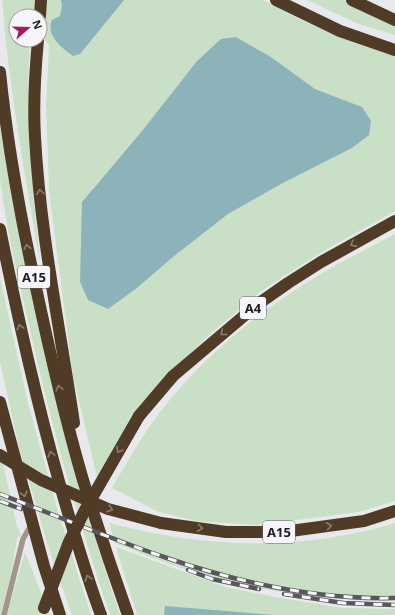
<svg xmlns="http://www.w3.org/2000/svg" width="395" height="615" font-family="'Noto Sans',sans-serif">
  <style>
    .green { fill: #c9e0c7; fill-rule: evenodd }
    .water { fill: #8bb3b9 }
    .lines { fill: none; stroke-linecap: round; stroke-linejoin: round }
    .service { stroke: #a2968c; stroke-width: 5.5 }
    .motorway { stroke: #503b27; stroke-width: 12 }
    .rail-casing { stroke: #58585a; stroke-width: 4.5 }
    .rail { stroke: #f6f6fa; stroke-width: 3; stroke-dasharray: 9; stroke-linecap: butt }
    .motorway-bridge { stroke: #503b27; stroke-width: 12 }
    .oneway { stroke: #8a7c71 }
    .labels { text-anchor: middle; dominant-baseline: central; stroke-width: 3; stroke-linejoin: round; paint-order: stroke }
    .shield { fill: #f6f6fa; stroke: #606062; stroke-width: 1 }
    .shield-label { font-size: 13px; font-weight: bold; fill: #202021 }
  </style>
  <rect width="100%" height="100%" fill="#e8e9ec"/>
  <g class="green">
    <path d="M 2,0 L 264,0 C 305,24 349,42 395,56 L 395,211 L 322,252 L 261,291 L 208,336 L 166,377 L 127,430 L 97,477 L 73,376 L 49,190 L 46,105 L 49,45 L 40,33 L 40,16 L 16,16 L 16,40 L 30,40 C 25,114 33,189 40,263 C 25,176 9,88 2,0 ZM 236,37 L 271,57 L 315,89 L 362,107 L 352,148 L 283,183 L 228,214 L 173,257 L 137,288 L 108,309 L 88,299 L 80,282 L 93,188 L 142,131 L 197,61 Z"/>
    <polygon points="307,0 344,0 395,24 395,35 356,23"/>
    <path d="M 0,110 L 70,454 L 99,551 L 120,615 L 110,615 C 77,518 50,421 28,321 C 17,275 6,226 0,179 C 0,157 0,132 0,110 Z"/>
    <path d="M 395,234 L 395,501 L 358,512 L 306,519 L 256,525 L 197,521 L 159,512 L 112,488 C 130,457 148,425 172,397 C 207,356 254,316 300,287 C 330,267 363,251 395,234 Z"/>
    <polygon points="0,278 28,403 58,512 91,615 72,615 48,546 20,451 0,362"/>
    <polygon points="0,450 17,526 21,535 17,538 12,569 1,615 0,615"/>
    <path d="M 109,523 C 205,548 299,552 395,523 L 395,600 C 344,599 293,596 243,585 C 200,576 157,560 115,543 Z"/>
    <polygon points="116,547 225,587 275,597 343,608 395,609 395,615 137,615"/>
    <polygon points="25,552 50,615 7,615 11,600"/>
  </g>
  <g class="water">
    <path d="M 61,0 L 124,0 L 80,54 L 73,56 C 63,49 45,35 52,20 L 60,16 L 62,5 Z"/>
    <polygon points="236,37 271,57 315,89 362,107 371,121 369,135 352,148 283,183 228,214 173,257 137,288 108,309 88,300 80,282 82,202 142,131 197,61 221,39"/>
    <polygon points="165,606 274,615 164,615"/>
  </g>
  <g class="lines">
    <polyline class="service" points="4,615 23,539 31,525"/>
    <g class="motorway">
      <polyline points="276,0 340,31 395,50"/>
      <polyline points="352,0 395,20"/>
      <polyline points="40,16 41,0"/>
      <path d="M 38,40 C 35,72 33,105 35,137 C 40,233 60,328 74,423"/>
      <path d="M 0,72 C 7,143 20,214 35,283 C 49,349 64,415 83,480 C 97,525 112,570 128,615"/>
      <path d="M 0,229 C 20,329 42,428 72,526 C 81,556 90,586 101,615"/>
      <polyline points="0,402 44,566 60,615"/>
      <polyline points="139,416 173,376 258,304 288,283 321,262 395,221"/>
      <polyline points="161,523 226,532 283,532 364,521 395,511"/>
    </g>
    <g class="rail-casing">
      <g id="rail">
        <path d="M 0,494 C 55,515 108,538 164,557 C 236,582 318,600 395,598"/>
        <polyline points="0,501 21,509"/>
        <polyline points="188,570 212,579 259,589"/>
        <polyline points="284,594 343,603 395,605"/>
      </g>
    </g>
    <use href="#rail" class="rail"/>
    <g class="motorway-bridge">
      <polyline points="0,455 41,480 108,509 161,523"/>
      <polyline points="44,608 69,542 85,510 139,416"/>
    </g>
  </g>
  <defs><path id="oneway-chevron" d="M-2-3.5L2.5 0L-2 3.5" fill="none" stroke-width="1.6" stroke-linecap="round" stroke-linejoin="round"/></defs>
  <g class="oneway">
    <use href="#oneway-chevron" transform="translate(40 192) rotate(-97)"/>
    <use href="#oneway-chevron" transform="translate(353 244) rotate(151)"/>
    <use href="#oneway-chevron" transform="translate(27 247) rotate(-101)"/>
    <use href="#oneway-chevron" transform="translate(20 327) rotate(-103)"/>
    <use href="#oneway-chevron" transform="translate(223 333) rotate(141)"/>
    <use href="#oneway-chevron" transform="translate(59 388) rotate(-104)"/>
    <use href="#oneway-chevron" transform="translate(119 450) rotate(121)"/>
    <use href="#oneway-chevron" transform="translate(51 454) rotate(-105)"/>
    <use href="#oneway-chevron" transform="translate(24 494) rotate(75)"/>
    <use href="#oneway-chevron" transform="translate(110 509) rotate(18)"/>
    <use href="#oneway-chevron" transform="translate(329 526) rotate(-7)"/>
    <use href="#oneway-chevron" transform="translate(200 528) rotate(8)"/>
    <use href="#oneway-chevron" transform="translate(88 578) rotate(-107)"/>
  </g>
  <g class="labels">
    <g class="shield">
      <rect x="18" y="266" width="32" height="22" rx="3"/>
      <rect x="240" y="297" width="26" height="22" rx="3"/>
      <rect x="263" y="521" width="32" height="22" rx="3"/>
    </g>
    <g class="shield-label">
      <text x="34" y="277">A15</text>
      <text x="253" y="308">A4</text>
      <text x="279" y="532">A15</text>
    </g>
  </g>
  <g transform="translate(28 28) rotate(70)"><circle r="19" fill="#f6f6fa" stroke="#a0a0a3"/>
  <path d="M0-3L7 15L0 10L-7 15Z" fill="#a11a67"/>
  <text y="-6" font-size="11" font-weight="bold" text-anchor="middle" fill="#202021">N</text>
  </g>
</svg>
